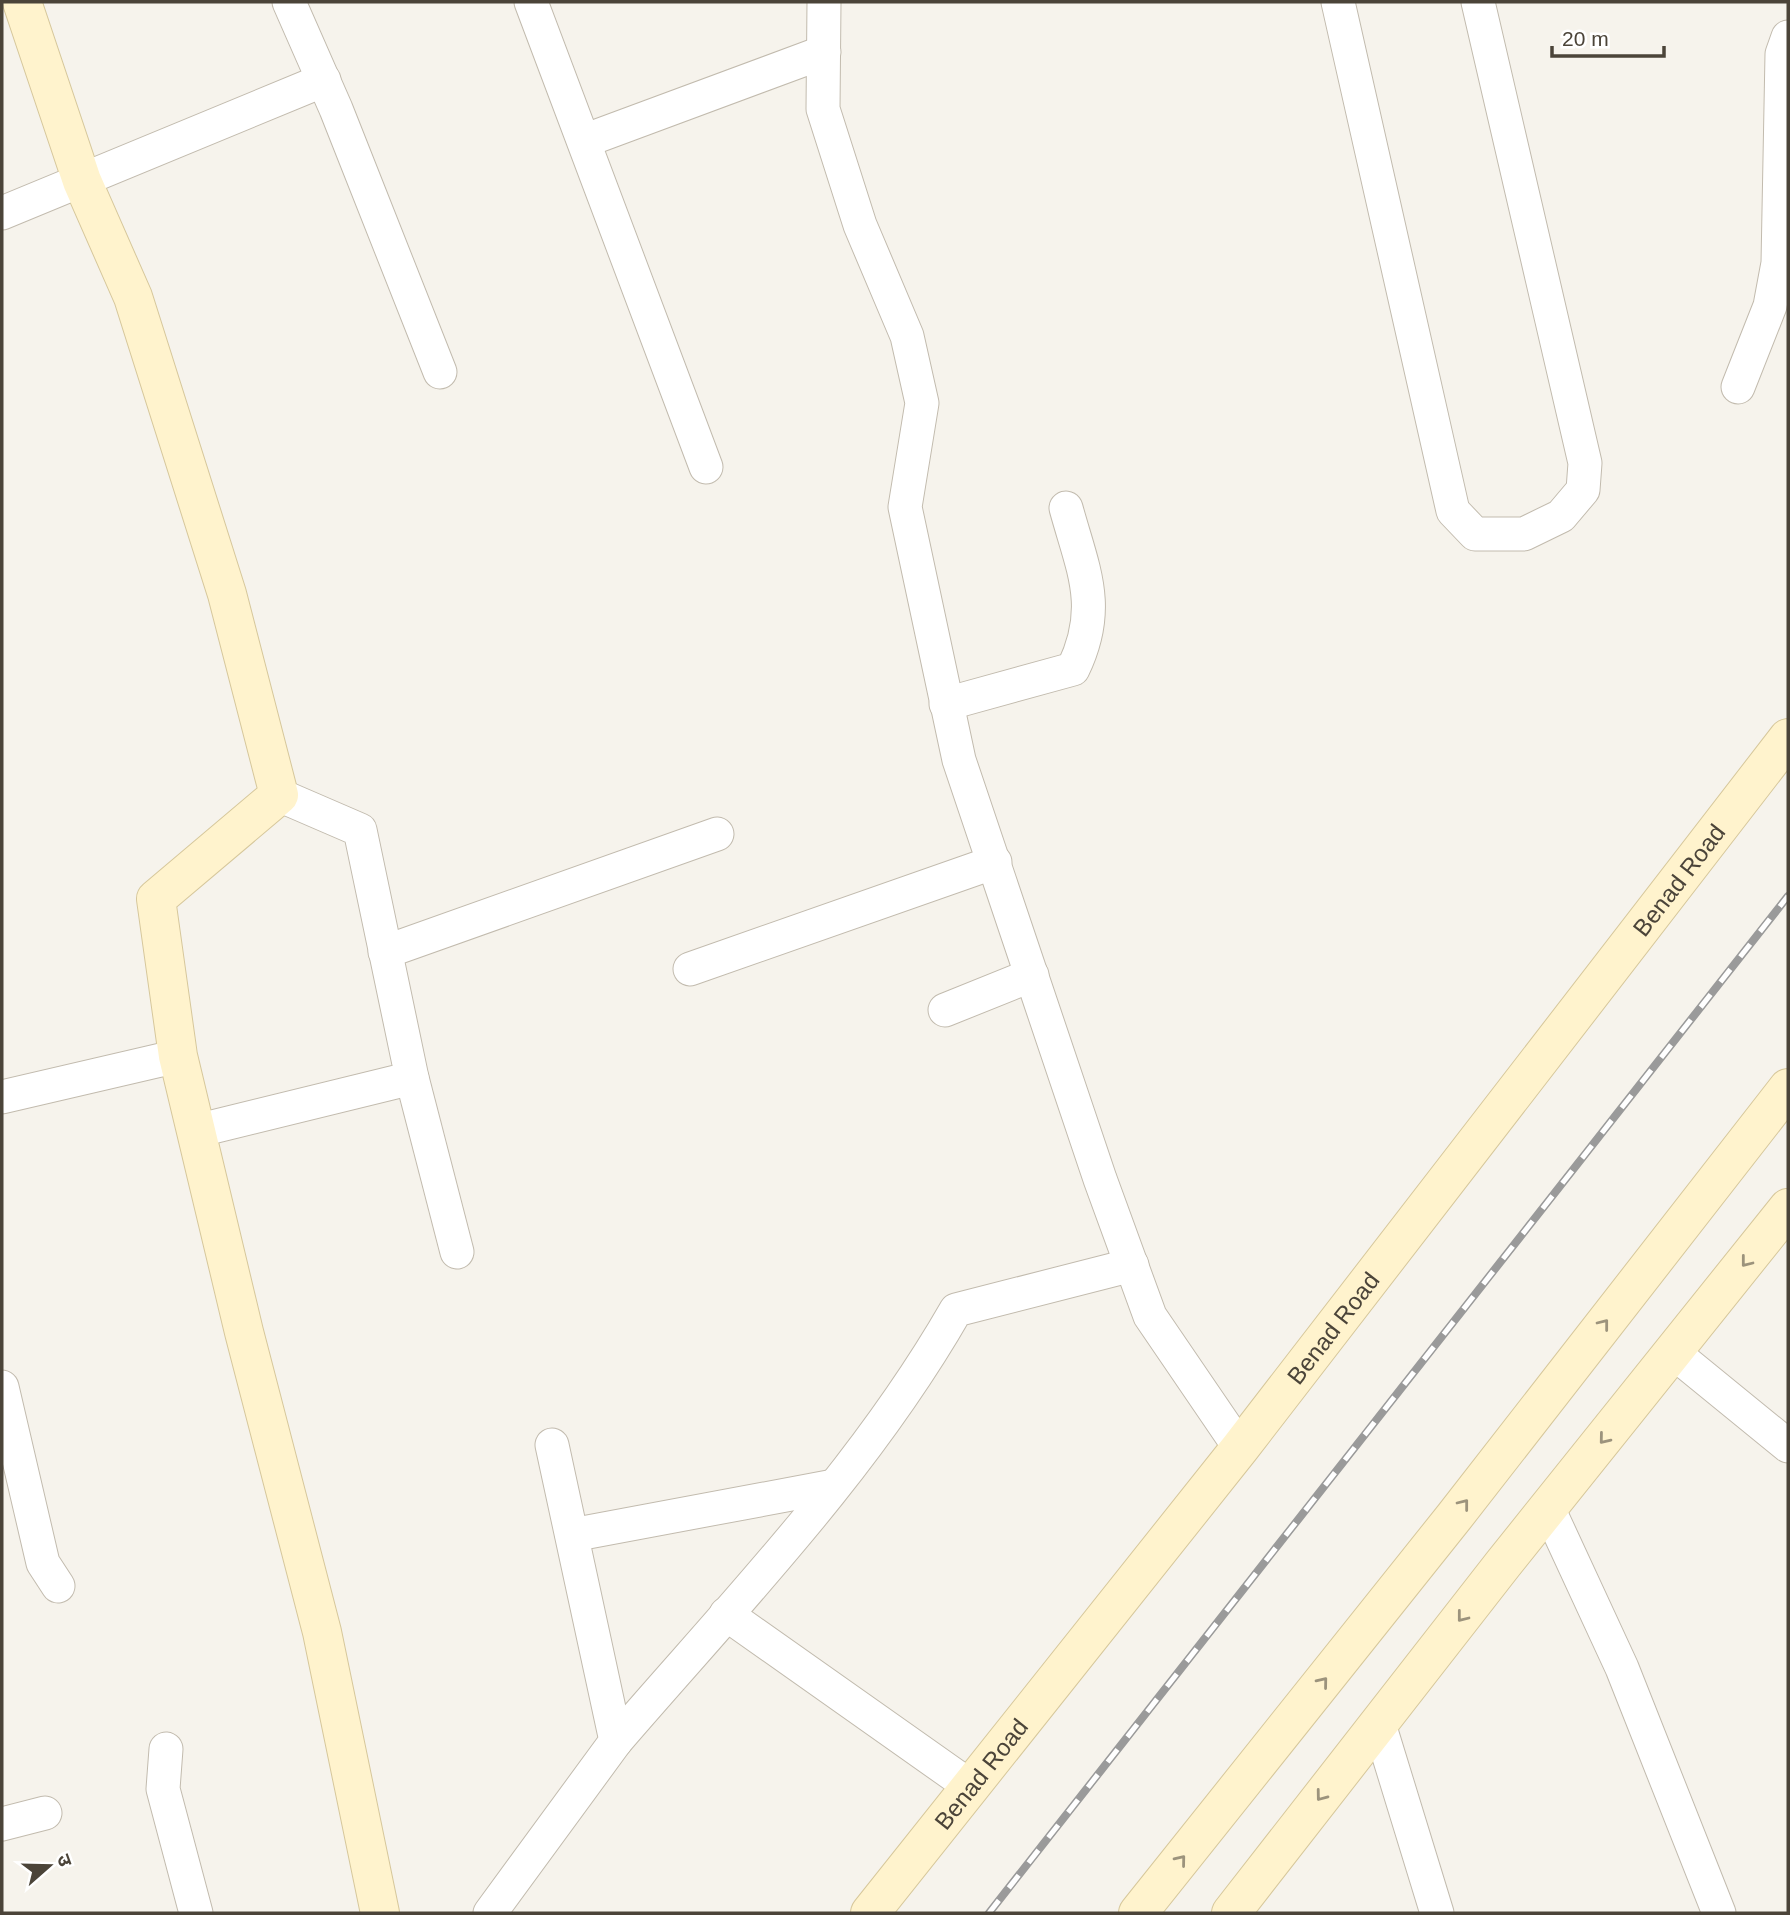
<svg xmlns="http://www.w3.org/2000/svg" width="1790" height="1915" font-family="Helvetica,'Noto Sans Devanagari',sans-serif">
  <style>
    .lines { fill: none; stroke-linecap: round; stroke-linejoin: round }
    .street-casing { stroke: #c2bbae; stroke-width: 35 }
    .secondary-casing { stroke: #d6c79b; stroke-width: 40 }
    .street { stroke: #fff; stroke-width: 33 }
    .secondary { stroke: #fff3cd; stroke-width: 38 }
    .rail-casing { stroke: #9a9a9a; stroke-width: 8 }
    .rail { stroke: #fff; stroke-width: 5; stroke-dasharray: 16; stroke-linecap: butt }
    .oneway { stroke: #9c937c }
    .labels { text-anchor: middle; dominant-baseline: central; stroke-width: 7; stroke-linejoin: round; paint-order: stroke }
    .street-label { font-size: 24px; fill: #4b4439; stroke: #fff }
  </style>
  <rect width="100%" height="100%" fill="#f6f3ec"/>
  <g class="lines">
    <g class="street-casing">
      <g id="street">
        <polyline points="289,2 336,109 440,372"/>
        <polyline points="531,2 706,467"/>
        <polyline points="824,2 823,109 860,225 907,336 922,403 905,507 959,760 1100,1179 1150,1316 1240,1448"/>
        <polyline points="1338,2 1453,511 1475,534 1524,534 1561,516 1583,490 1585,463 1478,2"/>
        <polyline points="584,141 824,52"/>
        <polyline points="2,213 324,80"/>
        <polyline points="1738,387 1770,306 1778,263 1782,54 1788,37"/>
        <path d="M 946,704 L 1073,669 C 1103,607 1083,570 1066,508"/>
        <polyline points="385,952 717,834"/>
        <polyline points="690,969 995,862"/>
        <polyline points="945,1010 1032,975"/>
        <polyline points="412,1078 457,1252"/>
        <polyline points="2,1097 178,1056"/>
        <polyline points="196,1131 412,1078 360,830 279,795"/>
        <polyline points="1674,1353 1788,1446"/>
        <polyline points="2,1387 43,1563 58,1586"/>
        <polyline points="1548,1508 1622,1668 1719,1913"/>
        <polyline points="572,1535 834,1486"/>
        <polyline points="726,1614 971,1787"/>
        <polyline points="1379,1724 1437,1913"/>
        <path d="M 616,1741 C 735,1603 865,1469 956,1310 L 1132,1265"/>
        <polyline points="166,1749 163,1789 196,1913"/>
        <polyline points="2,1824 45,1813"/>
        <polyline points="490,1913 616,1741 552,1445"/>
      </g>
    </g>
    <g class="secondary-casing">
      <g id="secondary">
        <polyline points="22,2 82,181 133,297 227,594 279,795 156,899 178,1056 244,1332 322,1632 380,1913"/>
        <path id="s1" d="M 870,1913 L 1240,1448 L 1788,738"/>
        <polyline points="1138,1913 1454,1517 1788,1088"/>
        <polyline points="1231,1913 1503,1564 1788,1208"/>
      </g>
    </g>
    <use href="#street" class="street"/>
    <use href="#secondary" class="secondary"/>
    <g class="rail-casing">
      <polyline id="rail" points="989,1913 1788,896"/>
    </g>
    <use href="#rail" class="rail"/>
  </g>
  <defs><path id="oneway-chevron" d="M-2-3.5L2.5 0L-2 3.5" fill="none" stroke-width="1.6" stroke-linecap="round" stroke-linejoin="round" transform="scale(1.75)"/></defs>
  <g class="oneway">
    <use href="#oneway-chevron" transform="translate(1746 1262) rotate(128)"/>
    <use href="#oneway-chevron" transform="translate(1604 1324) rotate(-52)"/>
    <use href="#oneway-chevron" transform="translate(1604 1439) rotate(129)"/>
    <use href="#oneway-chevron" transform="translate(1464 1504) rotate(-52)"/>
    <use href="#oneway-chevron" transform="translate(1462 1617) rotate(128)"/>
    <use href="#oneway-chevron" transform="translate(1323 1682) rotate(-51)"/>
    <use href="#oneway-chevron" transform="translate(1321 1796) rotate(127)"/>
    <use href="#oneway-chevron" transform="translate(1181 1860) rotate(-51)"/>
  </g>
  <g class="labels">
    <g class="street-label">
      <text stroke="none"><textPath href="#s1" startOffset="1312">Benad Road</textPath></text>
      <text stroke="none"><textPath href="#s1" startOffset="746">Benad Road</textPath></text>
      <text stroke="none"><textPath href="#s1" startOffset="178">Benad Road</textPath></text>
    </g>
  </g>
  <rect width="1790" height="1915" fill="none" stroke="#4b4439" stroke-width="7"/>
  <g transform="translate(49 1866) rotate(70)" stroke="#ffffff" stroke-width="5" paint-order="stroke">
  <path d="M0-5L12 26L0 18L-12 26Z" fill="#4b4439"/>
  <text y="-10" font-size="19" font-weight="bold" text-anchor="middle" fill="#4b4439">उ</text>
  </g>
  <path d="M1552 46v10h112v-10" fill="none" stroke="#4b4439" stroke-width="3.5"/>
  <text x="1562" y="46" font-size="21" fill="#4b4439" stroke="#ffffff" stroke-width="5" paint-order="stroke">20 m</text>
</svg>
